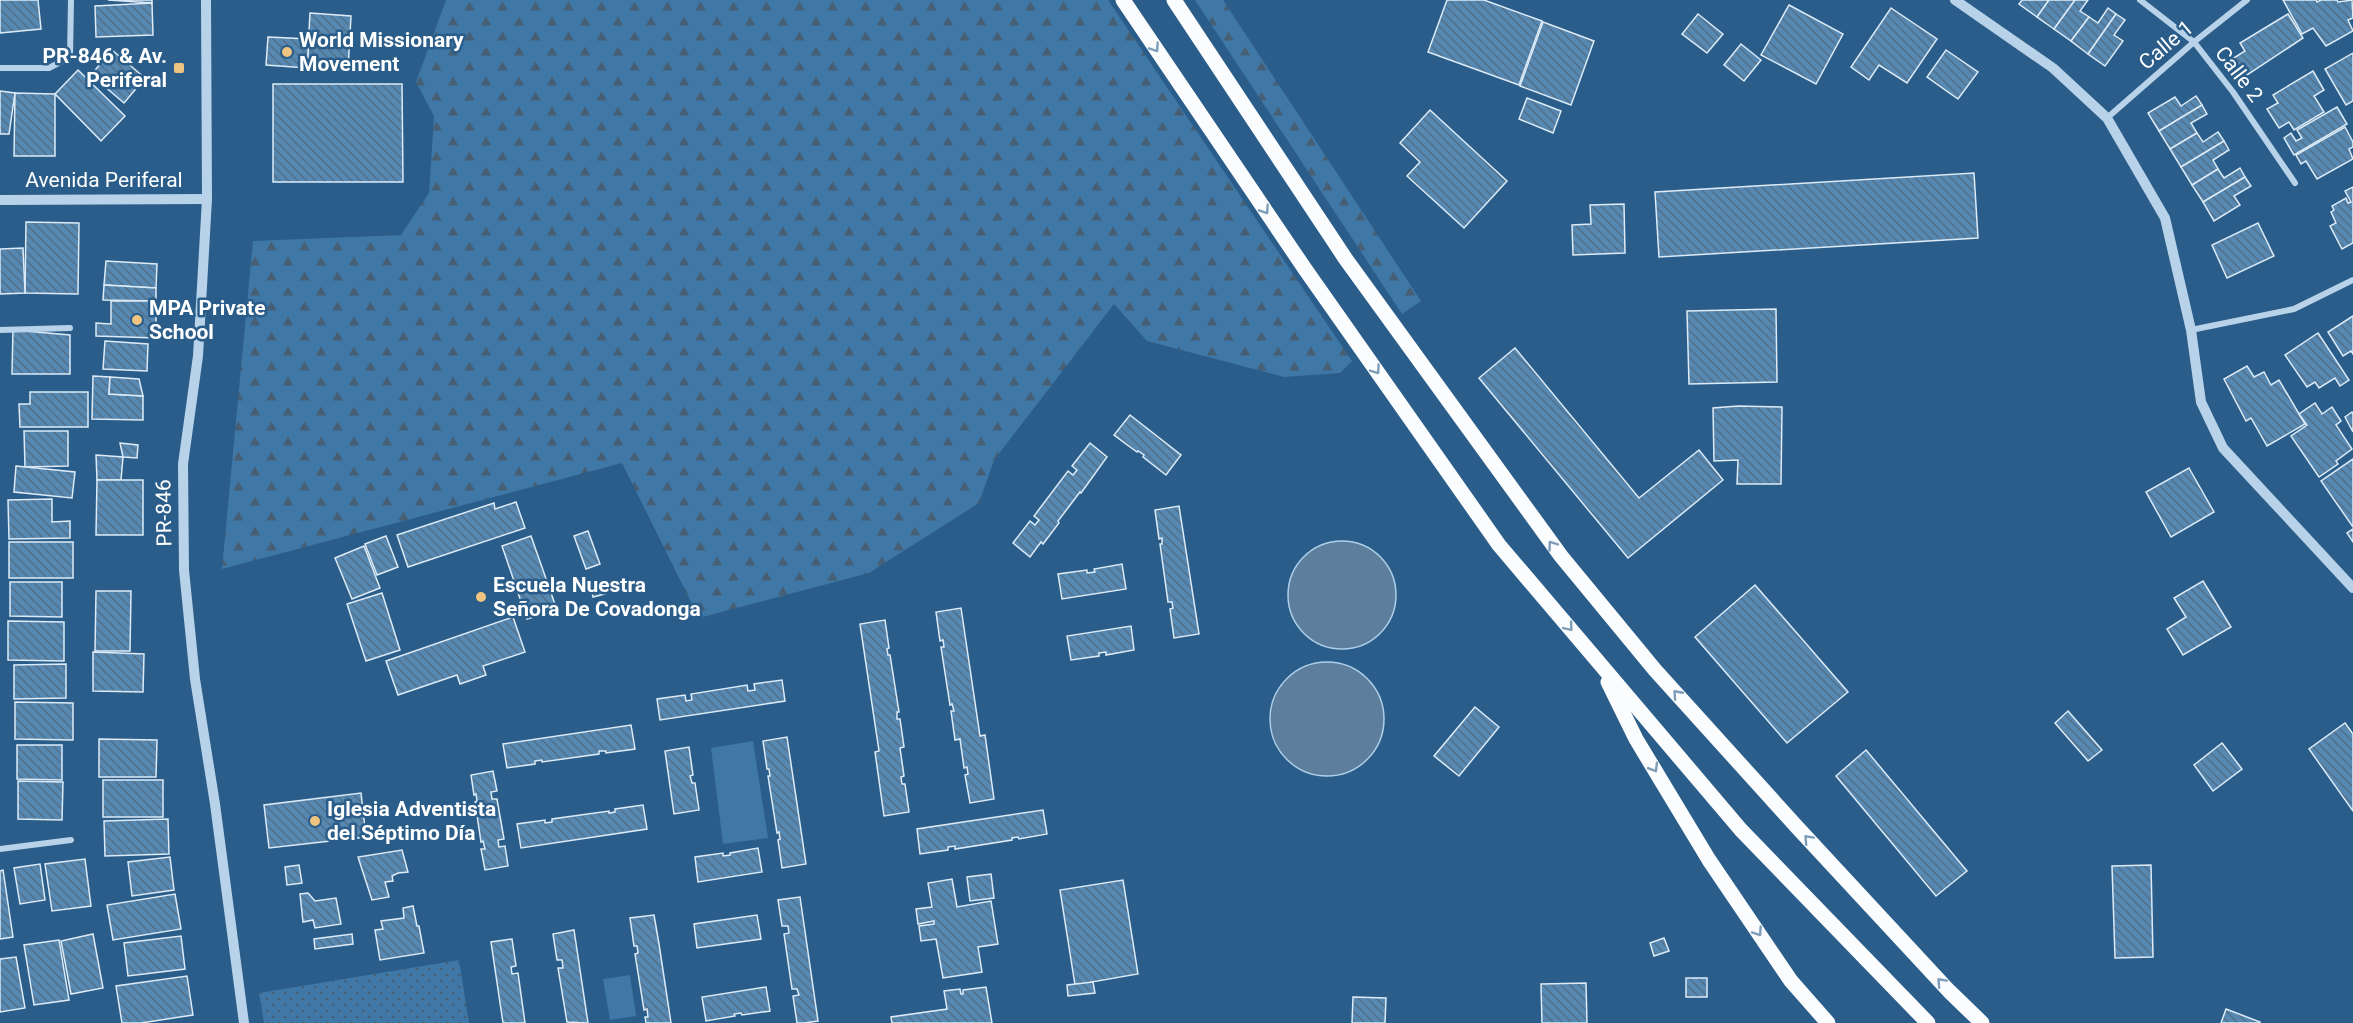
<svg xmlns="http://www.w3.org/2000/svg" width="2353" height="1023" font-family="Roboto,sans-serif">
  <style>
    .grass { fill: url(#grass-dots) }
    .forest { fill: url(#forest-firs) }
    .park { fill: #3f77a6 }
    .water { fill: #5d7f9d; stroke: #adcfe9; stroke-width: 1.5 }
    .building { fill: url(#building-back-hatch); stroke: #dcebf7; stroke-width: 1.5 }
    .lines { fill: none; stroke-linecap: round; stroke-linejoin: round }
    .minor { stroke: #b8d3e9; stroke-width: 6 }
    .tertiary { stroke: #b8d3e9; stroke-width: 10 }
    .primary { stroke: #fafcfe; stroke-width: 15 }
    .oneway { stroke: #7d9db8 }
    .poi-dot { fill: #efc480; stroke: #2a5d89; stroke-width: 2 }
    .labels { text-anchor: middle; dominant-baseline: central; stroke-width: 5; stroke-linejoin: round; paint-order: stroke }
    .poi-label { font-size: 21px; font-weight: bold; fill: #fff; stroke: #2a5d89; text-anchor: start }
    .street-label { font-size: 21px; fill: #fff; stroke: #2a5d89 }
  </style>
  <defs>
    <pattern id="grass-dots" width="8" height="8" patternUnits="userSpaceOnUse" patternTransform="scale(1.5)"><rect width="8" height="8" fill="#3f77a6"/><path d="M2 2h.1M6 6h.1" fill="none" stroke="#465f74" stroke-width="1.8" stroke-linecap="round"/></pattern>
    <pattern id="forest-firs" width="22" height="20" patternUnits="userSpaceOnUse" patternTransform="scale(1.5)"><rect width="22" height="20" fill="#3f77a6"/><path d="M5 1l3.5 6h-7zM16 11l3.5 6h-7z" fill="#465f74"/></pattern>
    <pattern id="building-back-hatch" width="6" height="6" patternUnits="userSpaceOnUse" patternTransform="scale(1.5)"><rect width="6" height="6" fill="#5688b2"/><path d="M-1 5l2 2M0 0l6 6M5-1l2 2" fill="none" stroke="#527089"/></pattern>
  </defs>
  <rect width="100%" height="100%" fill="#2a5d89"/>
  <polygon class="grass" points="459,960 469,1023 264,1023 259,993"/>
  <g class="forest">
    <polygon points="446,0 1108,0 1352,361 1340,373 1284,377 1147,341 1114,304 994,460 979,503 869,573 699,618 622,463 222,569 253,241 401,235 429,193 434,116 416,82"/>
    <polygon points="1195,0 1223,0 1421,301 1402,314"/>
  </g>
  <g class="park">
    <polygon points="753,741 768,838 723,844 711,748"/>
    <polygon points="630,975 636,1016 610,1020 603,979"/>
  </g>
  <g class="water">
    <circle cx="1342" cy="595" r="54"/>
    <circle cx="1327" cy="719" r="57"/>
  </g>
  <g class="building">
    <polygon points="0,0 38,0 41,29 0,33"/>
    <polygon points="108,0 152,0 152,3"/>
    <polygon points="1447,0 1484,0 1542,21 1519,85 1428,52"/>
    <polygon points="2022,0 2049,0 2037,17 2019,4"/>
    <polygon points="2049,0 2075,0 2054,29 2037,17"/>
    <polygon points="2075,0 2088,0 2080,11 2089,17 2071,41 2054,29"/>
    <polygon points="2283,0 2316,0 2317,2 2321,0 2337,0 2338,2 2352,0 2353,18 2348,20 2353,31 2326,46 2313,28 2302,34"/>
    <polygon points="152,3 153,35 96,37 95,6"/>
    <polygon points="1789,5 1843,34 1816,84 1761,55"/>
    <polygon points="1891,8 1937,39 1907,83 1879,65 1869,80 1851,67"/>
    <polygon points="2108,8 2116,14 2088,54 2071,41 2089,17 2098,23"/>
    <polygon points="310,13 351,16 348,70 307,68"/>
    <polygon points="1698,14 1723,34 1707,53 1682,34"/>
    <polygon points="2116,14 2125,20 2114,35 2123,41 2105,66 2088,54"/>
    <polygon points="2288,14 2303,38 2241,79 2229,61 2245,51 2240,43"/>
    <polygon points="1543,22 1594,41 1571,105 1520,86"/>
    <polygon points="268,37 309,39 307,68 266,65"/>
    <polygon points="1741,44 1761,60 1744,81 1724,65"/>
    <polygon points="112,50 145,78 124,103 91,75"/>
    <polygon points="1946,50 1978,72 1958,99 1927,77"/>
    <polygon points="2353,53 2353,101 2346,105 2325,69"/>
    <polygon points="78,70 125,116 101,141 55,94"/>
    <polygon points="2313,71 2324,90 2314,96 2324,112 2294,130 2289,122 2279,128 2267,109 2278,103 2273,95"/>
    <polygon points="273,84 402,84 403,182 273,182"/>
    <polygon points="0,91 15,93 9,134 0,134"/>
    <polygon points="15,93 55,94 55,156 14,156"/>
    <polygon points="2196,96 2202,105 2159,131 2148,113 2175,97 2181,106"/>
    <polygon points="1527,98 1561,111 1553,133 1519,119"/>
    <polygon points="2202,105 2207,114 2191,123 2197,133 2170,149 2159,131"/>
    <polygon points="2337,107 2347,124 2294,155 2284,138 2291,133 2296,141 2302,138 2297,130"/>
    <polygon points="1430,110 1507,181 1464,228 1407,176 1420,162 1400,143"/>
    <polygon points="2345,127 2353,142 2353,147 2349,149 2353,159 2317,179 2306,161 2301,164 2296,155"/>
    <polygon points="2218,132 2224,141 2181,167 2170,149 2197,133 2203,142"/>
    <polygon points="2224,141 2229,150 2213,160 2218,169 2192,185 2181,167"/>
    <polygon points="2240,168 2245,177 2203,202 2192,185 2218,169 2224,178"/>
    <polygon points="1974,173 1978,238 1659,257 1655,192"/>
    <polygon points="2245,177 2251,186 2234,196 2240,205 2214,221 2203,202"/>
    <polygon points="2353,187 2353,243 2342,249 2330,226 2336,223 2331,212 2334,210 2332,206 2346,198 2348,203 2351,202 2345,191"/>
    <polygon points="1624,204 1625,253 1573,255 1572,225 1591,224 1590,205"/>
    <polygon points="26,222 79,223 78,294 25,293"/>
    <polygon points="2258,223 2274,256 2227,278 2212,245"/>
    <polygon points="23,248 25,293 0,294 0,249"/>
    <polygon points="106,261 157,264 156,288 104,285"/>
    <polygon points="104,285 156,288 156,301 103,300"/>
    <polygon points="111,301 156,301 156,338 96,336 96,323 111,324"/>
    <polygon points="1776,309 1777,382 1689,384 1687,311"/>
    <polygon points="2353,316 2353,354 2351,351 2343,356 2328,332"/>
    <polygon points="13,330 70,335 70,374 12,374"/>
    <polygon points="2318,333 2349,380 2340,386 2335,378 2319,388 2315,382 2307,387 2285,355"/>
    <polygon points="105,341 148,344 147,371 103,369"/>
    <polygon points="1515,348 1639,498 1699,450 1723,480 1628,558 1479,378"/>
    <polygon points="2247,366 2254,377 2264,372 2271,385 2279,380 2305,424 2267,446 2251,418 2246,421 2224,379"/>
    <polygon points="93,376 110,377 109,394 143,396 143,420 92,419"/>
    <polygon points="110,377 139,379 143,396 109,394"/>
    <polygon points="30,392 88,392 88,427 20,427 19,404 30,404"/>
    <polygon points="2315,403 2322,414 2332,407 2341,421 2336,425 2352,449 2336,461 2338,464 2319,477 2291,436 2307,425 2299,414"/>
    <polygon points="1738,406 1782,407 1781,484 1737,484 1738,460 1714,461 1713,408"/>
    <polygon points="2352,412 2353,414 2353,432 2345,417"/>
    <polygon points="1130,415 1181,455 1166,475 1143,457 1144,455 1138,451 1137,452 1114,435"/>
    <polygon points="24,431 68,431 68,466 25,467"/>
    <polygon points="120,443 138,445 137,458 123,457"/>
    <polygon points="1090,443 1107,457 1081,493 1080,492 1058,521 1059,523 1043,544 1041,542 1030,557 1013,543 1030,521 1035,525 1039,520 1034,516 1068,471 1073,475 1077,470 1072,466"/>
    <polygon points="96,455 123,457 121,480 97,480"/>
    <polygon points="2353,459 2353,527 2321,481"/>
    <polygon points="16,466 75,472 72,498 14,492"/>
    <polygon points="2189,468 2214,512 2171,537 2146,492"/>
    <polygon points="97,480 143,480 143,535 96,535"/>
    <polygon points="52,499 52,522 70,521 70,538 9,539 8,500"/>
    <polygon points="516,502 525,528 408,567 397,535 494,503 495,509"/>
    <polygon points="1179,506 1199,634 1174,638 1170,609 1173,608 1172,602 1168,602 1160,544 1162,544 1162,538 1159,539 1155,510"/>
    <polygon points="2353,529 2353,542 2347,533"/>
    <polygon points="588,531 600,564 586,569 574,536"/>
    <polygon points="386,536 398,567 377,575 365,544"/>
    <polygon points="531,536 557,610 527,619 502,546"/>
    <rect x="9" y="542" width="64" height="36"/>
    <polygon points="364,546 380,588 352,599 335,558"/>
    <polygon points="1122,564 1126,589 1062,599 1058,574 1087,570 1087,573 1095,572 1094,569"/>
    <polygon points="602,581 605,594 593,597 590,584"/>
    <polygon points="2203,581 2231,627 2183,655 2167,629 2186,617 2174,598"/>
    <polygon points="10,582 62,582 62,617 10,616"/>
    <polygon points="1755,585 1848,692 1787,743 1695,637"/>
    <polygon points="96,591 131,591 130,651 95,651"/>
    <polygon points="382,593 400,650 366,661 347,604"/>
    <polygon points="961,608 980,736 985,735 994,799 970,803 965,775 968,774 967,767 964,768 960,739 955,740 951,711 954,711 952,704 950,705 941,647 944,647 943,640 940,641 936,612"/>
    <polygon points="513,617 525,652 483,666 486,675 460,684 457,675 398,695 386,661"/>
    <polygon points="885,620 889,648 887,649 888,655 890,655 899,712 897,712 897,719 900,719 904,747 900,748 904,776 901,777 902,784 905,784 909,812 884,816 875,752 879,751 860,624"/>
    <polygon points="8,621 64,622 64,661 8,660"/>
    <polygon points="1131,626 1134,650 1106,655 1106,652 1099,653 1099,656 1071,660 1067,636"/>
    <polygon points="93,652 144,654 143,692 93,691"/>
    <polygon points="66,664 66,698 14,699 14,665"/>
    <polygon points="782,680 785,701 660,720 657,699 685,695 686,701 692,700 691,694 747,685 748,691 755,690 754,684"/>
    <polygon points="15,702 73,703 73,740 15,739"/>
    <polygon points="1475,707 1499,727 1459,776 1434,756"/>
    <polygon points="2068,711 2102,750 2088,761 2055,723"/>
    <polygon points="2345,723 2353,734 2353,811 2309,749"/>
    <polygon points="631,725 635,749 606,753 606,751 599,751 599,754 542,762 542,760 535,761 535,764 507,768 503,744"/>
    <polygon points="787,737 806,864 782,868 778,840 780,839 779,832 777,833 768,776 770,776 769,769 767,769 763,741"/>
    <polygon points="99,739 157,740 156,777 99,777"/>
    <polygon points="2222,743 2242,769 2213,791 2194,765"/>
    <polygon points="17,745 62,745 62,780 17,779"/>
    <polygon points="689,747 693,775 690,776 692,783 695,783 699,810 674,814 665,751"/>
    <polygon points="1866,750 1967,871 1936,896 1836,776"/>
    <polygon points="493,771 497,791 491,792 492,799 497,799 504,839 498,840 499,847 505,846 508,866 485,870 481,849 485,849 483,841 481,842 475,802 477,801 476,794 474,795 471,775"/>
    <rect x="103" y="780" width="60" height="37"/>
    <polygon points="18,781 63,782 62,820 18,819"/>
    <polygon points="361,793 366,837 269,848 264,805"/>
    <polygon points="643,805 647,829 521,848 517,824 545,820 545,823 552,822 552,819 609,811 609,813 615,812 615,809"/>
    <polygon points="1043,810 1047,834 1019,839 1018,837 1012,838 1012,840 955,849 955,846 948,847 948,850 920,854 917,829"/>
    <polygon points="168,819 169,854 105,856 104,821"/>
    <polygon points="758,848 762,872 698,882 695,857 723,853 723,856 730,855 730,853"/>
    <polygon points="402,850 408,872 398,873 392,876 393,881 385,882 389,897 372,900 358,857"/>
    <polygon points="170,857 174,890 132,896 128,862"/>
    <polygon points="85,859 91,906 52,911 45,864"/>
    <polygon points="40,864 45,900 20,904 14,868"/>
    <polygon points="299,865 302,883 287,885 285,867"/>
    <polygon points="2151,865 2153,957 2115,958 2112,866"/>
    <polygon points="3,870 13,937 0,939 0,871"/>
    <polygon points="991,874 994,898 970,901 967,877"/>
    <polygon points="952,879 957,907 991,901 998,944 978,947 982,972 943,978 936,939 921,941 919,926 934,924 934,921 918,924 916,909 932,907 928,883"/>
    <polygon points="1123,880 1138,974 1075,985 1060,890"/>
    <polygon points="308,893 315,901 336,898 341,924 315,928 313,920 303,922 300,894"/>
    <polygon points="175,894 181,929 113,940 107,905"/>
    <polygon points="800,897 818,1021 804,1023 797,1023 793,996 799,995 797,989 792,989 784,934 789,933 788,926 782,926 778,900"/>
    <polygon points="413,906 417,926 419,926 424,953 380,960 375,930 383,929 381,921 404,918 403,908"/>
    <polygon points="654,915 659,944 671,1023 646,1023 645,1017 648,1017 647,1009 644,1010 635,954 638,953 637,946 634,946 630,918"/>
    <polygon points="757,915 761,939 697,948 694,924"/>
    <polygon points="574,930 588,1023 567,1022 558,968 563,968 562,960 557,960 553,934"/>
    <polygon points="93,934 103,988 71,994 61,941"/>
    <polygon points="352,934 353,944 315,949 314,939"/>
    <polygon points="181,936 185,969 128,976 124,943"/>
    <polygon points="1664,938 1669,951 1654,956 1650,943"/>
    <polygon points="512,939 516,966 511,967 512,974 518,973 525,1023 503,1023 491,942"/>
    <polygon points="59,940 69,1000 34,1005 24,945"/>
    <polygon points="16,957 25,1008 0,1012 0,959"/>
    <polygon points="187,976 193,1015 141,1023 122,1023 116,986"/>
    <rect x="1686" y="978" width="21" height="19"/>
    <polygon points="1093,982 1095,993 1068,996 1067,985"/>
    <polygon points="1586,983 1587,1023 1542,1023 1541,984"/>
    <polygon points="766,987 770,1011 742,1015 741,1013 734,1014 735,1016 706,1021 702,997"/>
    <polygon points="986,987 992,1023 892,1023 891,1017 947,1009 944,991 960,989 961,994 963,994 963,990"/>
    <polygon points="1353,997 1386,998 1385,1023 1352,1023"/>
    <polygon points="2226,1009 2260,1022 2260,1023 2221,1023"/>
  </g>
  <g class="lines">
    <g class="minor">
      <polyline points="2140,0 2194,42 2233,92 2295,183"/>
      <polyline points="0,68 49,68 70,57 71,0"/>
      <polyline points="2107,118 2194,42 2247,0"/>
      <polyline points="0,330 70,328"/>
      <polyline points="2191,330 2294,309 2353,280"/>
      <polyline points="0,849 71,840"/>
    </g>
    <g class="tertiary">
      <polyline points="206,0 207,199 198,356 183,464 184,570 195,679 215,804 244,1023"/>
      <polyline points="1955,0 2053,68 2107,118 2165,218 2191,330 2201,402 2223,448 2353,588"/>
      <polyline points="0,200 207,199"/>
    </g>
    <g class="primary">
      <polyline points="1123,0 1305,269 1499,545 1741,830 1928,1023"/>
      <polyline points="1174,0 1345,258 1561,556 1655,670 1796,826 1949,991 1982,1023"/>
      <polyline points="1608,682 1636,739 1709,860 1791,981 1828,1023"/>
    </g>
  </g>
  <defs><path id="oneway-chevron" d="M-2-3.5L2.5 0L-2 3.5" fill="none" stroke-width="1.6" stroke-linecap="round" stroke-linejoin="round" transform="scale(1.5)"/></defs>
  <g class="oneway">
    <use href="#oneway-chevron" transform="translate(1155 48) rotate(56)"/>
    <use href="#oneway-chevron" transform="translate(1265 210) rotate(56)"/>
    <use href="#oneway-chevron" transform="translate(1376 370) rotate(55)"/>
    <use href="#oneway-chevron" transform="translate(1552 545) rotate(-126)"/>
    <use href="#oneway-chevron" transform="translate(1569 627) rotate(50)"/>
    <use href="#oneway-chevron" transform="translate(1677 694) rotate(-132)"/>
    <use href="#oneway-chevron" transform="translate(1654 768) rotate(59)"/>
    <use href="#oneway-chevron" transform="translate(1808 839) rotate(-133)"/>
    <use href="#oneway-chevron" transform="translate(1758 932) rotate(56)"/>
    <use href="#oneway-chevron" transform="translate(1941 982) rotate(-133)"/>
  </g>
  <g class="poi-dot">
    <circle cx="287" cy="52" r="6"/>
    <rect x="173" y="62" width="12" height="12" rx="3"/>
    <circle cx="137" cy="320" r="6"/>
    <circle cx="481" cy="597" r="6"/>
    <circle cx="315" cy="821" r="6"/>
  </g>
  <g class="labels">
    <g class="poi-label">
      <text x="299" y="40">World Missionary<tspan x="299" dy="24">Movement</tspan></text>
      <text x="167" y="56" text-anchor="end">PR-846 &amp; Av.<tspan x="167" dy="24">Periferal</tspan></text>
      <text x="149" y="308">MPA Private<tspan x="149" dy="24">School</tspan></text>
      <text x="493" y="585">Escuela Nuestra<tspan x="493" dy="24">Señora De Covadonga</tspan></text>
      <text x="327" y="809">Iglesia Adventista<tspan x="327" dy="24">del Séptimo Día</tspan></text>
    </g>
    <g class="street-label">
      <text transform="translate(2166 45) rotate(-40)">Calle 1</text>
      <text transform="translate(2239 74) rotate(53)">Calle 2</text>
      <text x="104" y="180">Avenida Periferal</text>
      <text transform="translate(164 513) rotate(-91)">PR-846</text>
    </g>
  </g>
</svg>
